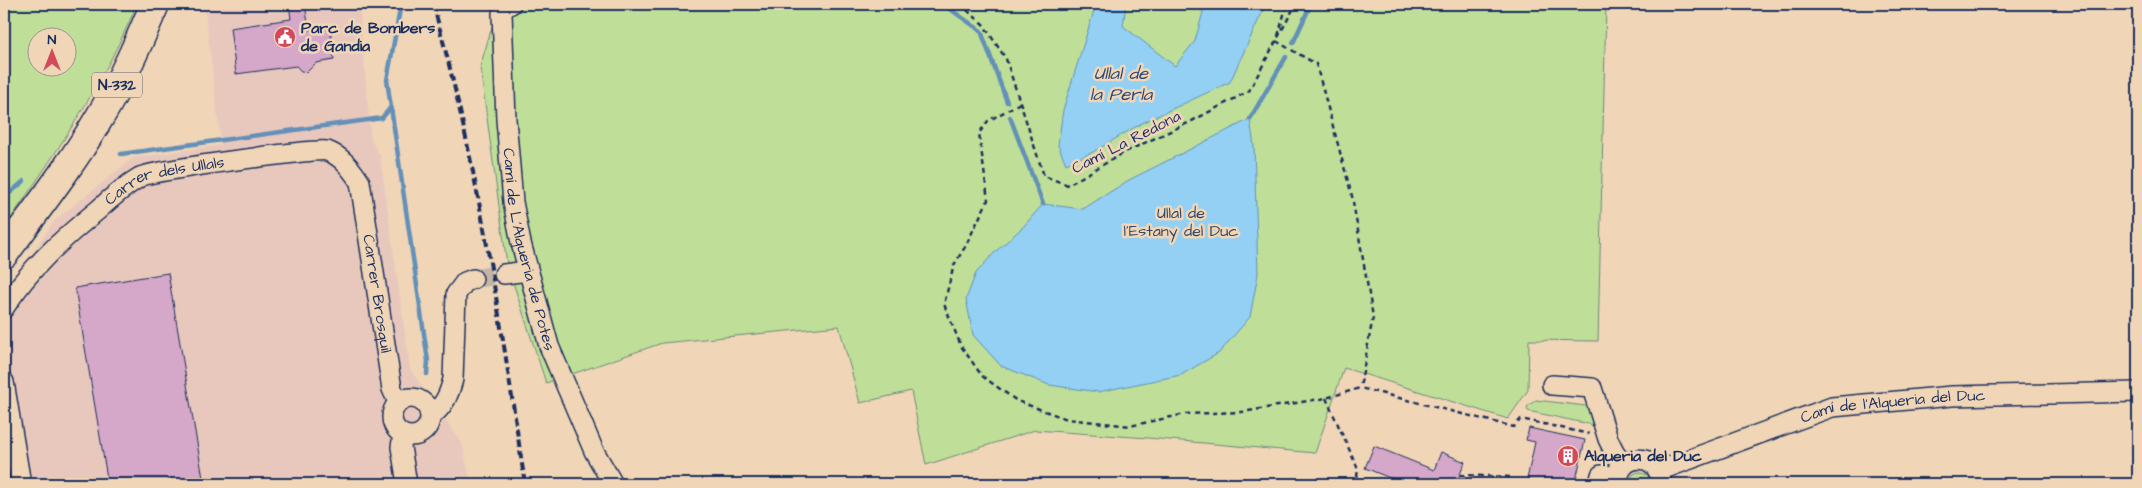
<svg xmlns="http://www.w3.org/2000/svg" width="2142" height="488" font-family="'Architects Daughter',sans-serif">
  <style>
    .built { fill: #e8c8bc }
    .green { fill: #bfdf98; stroke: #6d877b; fill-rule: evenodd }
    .water { fill: #93d0f4; stroke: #6390b8 }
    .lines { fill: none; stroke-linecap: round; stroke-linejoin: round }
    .stream { stroke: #6390b8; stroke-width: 4.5 }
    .building { fill: #d5a7c9; stroke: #1b2f5e }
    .minor-tunnel { stroke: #c5b5a5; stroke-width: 19; stroke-dasharray: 19 9; stroke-linecap: butt }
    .minor-casing { stroke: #1b2f5e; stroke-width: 22 }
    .highway-casing { stroke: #1b2f5e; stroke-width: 31 }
    .path { stroke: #1b2f5e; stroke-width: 2.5; stroke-dasharray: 5 4; stroke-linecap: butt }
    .minor { stroke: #f0d6b7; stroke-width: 19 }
    .highway { stroke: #f0d6b7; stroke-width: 28 }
    .rail { stroke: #1b2f5e; stroke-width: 4; stroke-dasharray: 8 4; stroke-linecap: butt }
    .labels { text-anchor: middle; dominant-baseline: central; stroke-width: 5; stroke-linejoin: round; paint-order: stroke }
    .shield { fill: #f0d6b7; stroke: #5b6179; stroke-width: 1 }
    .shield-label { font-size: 15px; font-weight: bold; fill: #1b2f5e }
    .poi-label { font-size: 16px; font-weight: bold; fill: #1b2f5e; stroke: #f0d6b7; text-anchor: start }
    .street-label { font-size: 16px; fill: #1b2f5e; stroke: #f0d6b7 }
    .park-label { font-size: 16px; fill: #344967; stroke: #f0d6b7 }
    .water-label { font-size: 18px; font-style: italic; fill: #2d4774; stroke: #f0d6b7 }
  </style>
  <rect width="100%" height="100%" fill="#f0d6b7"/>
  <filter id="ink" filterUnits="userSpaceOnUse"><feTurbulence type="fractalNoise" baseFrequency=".02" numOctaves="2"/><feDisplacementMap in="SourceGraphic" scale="10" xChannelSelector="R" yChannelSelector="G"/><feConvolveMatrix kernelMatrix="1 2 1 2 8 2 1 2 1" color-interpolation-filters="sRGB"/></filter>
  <g filter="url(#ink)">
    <polygon class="built" points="204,4 359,4 371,140 380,156 410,369 462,443 471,484 4,484 4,295 54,221 133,158 221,145"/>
    <g class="green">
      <path d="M 4,4 L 137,4 C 103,85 54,156 4,228 ZM 38,38 L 68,38 L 68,68 L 38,68 Z"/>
      <polygon points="510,4 1606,4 1598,341 1529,340 1528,390 1508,419 1344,368 1315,453 1148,438 1035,430 926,465 911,391 860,403 839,326 662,343 546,383 507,264 480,67 491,30 500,8"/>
      <polygon points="1536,400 1594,407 1598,429 1594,429 1589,424 1528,411 1527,407"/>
      <polygon points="1601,440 1608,459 1606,464 1597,462 1601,452"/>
      <polygon points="1638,472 1648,475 1650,484 1629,484 1632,475"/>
    </g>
    <g class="water">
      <polygon points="1096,4 1126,4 1123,26 1175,66 1195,41 1203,12 1194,4 1266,4 1230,82 1142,123 1093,152 1066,164 1058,145 1063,110"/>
      <polygon points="1250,119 1254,146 1258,274 1250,317 1219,353 1181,375 1098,392 1049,385 1001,366 973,335 966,299 976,273 994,253 1023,227 1043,204 1083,209 1129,180"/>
    </g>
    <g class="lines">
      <g class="stream">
        <polyline points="401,4 387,80 428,361 427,374"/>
        <polyline points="943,4 981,31 1007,102"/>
        <polyline points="1293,43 1311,4"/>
        <polyline points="1010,117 1043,204"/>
        <polyline points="1250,119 1286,57"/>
        <polyline points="121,154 382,118 391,107"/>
        <polyline points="4,198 24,181"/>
      </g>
    </g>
    <g class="building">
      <polygon points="289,4 305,4 309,30 330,27 334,60 316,63 307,72 301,71 296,66 236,74 230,28 291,19"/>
      <polygon points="168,273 204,484 108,484 75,288"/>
      <polygon points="1529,428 1585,440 1575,484 1526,484 1535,442 1526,440"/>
      <polygon points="1374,446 1434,470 1441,452 1465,462 1456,484 1405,484 1365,468"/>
    </g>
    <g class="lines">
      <polyline class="minor-tunnel" points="473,279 504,274"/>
      <g class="minor-casing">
        <g id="minor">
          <path id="s1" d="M 511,4 L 505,7 L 502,13 L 506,119 L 513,202 L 521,243 L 549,346 L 594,451 L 613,484"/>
          <polyline points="504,274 528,271"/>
          <path id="s2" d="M 4,308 C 29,269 62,239 98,210 C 111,198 125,186 140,177 C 149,171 316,148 327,151 C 342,156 352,170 360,182 L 392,389 L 398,402"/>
          <polyline points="4,382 21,484"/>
          <polyline points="1552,385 1592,388 1608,439 1622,467"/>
          <circle cx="411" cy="417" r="19"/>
          <path d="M 431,416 C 444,406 449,395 453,379 L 456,294 L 465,282 L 473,279"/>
          <polyline points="403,435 401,447 407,484"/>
          <path id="s3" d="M 1658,471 L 1832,407 L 1952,396 L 2138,392"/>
          <polyline points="1599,484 1601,475 1618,476"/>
          <path d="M 1618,484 C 1617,451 1661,451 1661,484"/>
        </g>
      </g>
      <g class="highway-casing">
        <path id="highway" d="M 4,254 C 36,210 70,167 98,120 C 121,83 138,44 155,4"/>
      </g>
      <g class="path">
        <polyline points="960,4 983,24 1006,59 1044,176 1068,185 1125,152 1190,122 1249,91 1296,4"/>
        <polyline points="1278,36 1287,4"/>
        <polyline points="1276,41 1316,64 1352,196 1373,317 1360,388"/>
        <polyline points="1020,103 988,121 979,133 988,200 965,247 954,265 944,304 961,346 982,376 1017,401 1067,419 1130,426 1185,414 1242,412 1326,398 1360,388 1514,427 1521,419 1589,434"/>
        <polyline points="1326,398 1358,469 1356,484"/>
        <polyline points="419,438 429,432"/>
        <polyline points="1460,475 1512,477"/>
      </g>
      <use href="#minor" class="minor"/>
      <use href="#highway" class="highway"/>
      <path class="rail" d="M 433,4 C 477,161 501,323 525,484"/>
    </g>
  </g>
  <defs>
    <g id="civic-disc" transform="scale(1.125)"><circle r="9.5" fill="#d1495b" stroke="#f0d6b7"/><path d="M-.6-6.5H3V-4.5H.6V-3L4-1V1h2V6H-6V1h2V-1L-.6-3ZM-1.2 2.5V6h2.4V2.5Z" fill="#fff"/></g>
    <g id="building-disc" transform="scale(1.125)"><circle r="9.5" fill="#d1495b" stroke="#f0d6b7"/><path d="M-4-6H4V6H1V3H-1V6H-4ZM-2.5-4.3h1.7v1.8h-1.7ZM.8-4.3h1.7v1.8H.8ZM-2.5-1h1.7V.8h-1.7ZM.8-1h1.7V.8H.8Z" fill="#fff"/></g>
  </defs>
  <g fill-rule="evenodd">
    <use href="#civic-disc" x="285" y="37"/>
    <use href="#building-disc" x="1568" y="456"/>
  </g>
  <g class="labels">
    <rect class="shield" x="92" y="72.5" width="50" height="25" rx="4"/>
    <g class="shield-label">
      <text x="117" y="85">N-332</text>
    </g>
    <g class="poi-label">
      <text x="301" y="28">Parc de Bombers<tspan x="301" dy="18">de Gandia</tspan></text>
      <text x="1584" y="456">Alqueria del Duc</text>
    </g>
    <g class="street-label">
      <text transform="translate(1126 142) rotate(-27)">Camí La Redona</text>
      <text stroke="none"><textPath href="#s2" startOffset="212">Carrer dels Ullals</textPath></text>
      <text stroke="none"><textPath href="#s1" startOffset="252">Camí de L'Alqueria de Potes</textPath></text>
      <text stroke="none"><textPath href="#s2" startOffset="538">Carrer Brosquil</textPath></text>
      <text stroke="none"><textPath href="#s3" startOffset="246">Camí de l'Alqueria del Duc</textPath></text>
    </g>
    <g class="park-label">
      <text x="1181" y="213">Ullal de<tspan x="1181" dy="18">l’Estany del Duc</tspan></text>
    </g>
    <g class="water-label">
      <text x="1121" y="73">Ullal de<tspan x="1121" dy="21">la Perla</tspan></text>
    </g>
  </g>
  <rect width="2142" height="488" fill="none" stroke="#f0d6b7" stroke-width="20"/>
  <rect x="10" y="10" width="2122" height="468" fill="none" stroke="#1b2f5e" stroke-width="2" filter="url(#ink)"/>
  <g transform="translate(52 52)"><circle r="24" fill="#f0d6b7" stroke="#9b9393"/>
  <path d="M0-4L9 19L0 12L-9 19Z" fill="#d1495b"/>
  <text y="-8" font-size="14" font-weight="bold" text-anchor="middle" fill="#1b2f5e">N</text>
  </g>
</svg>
